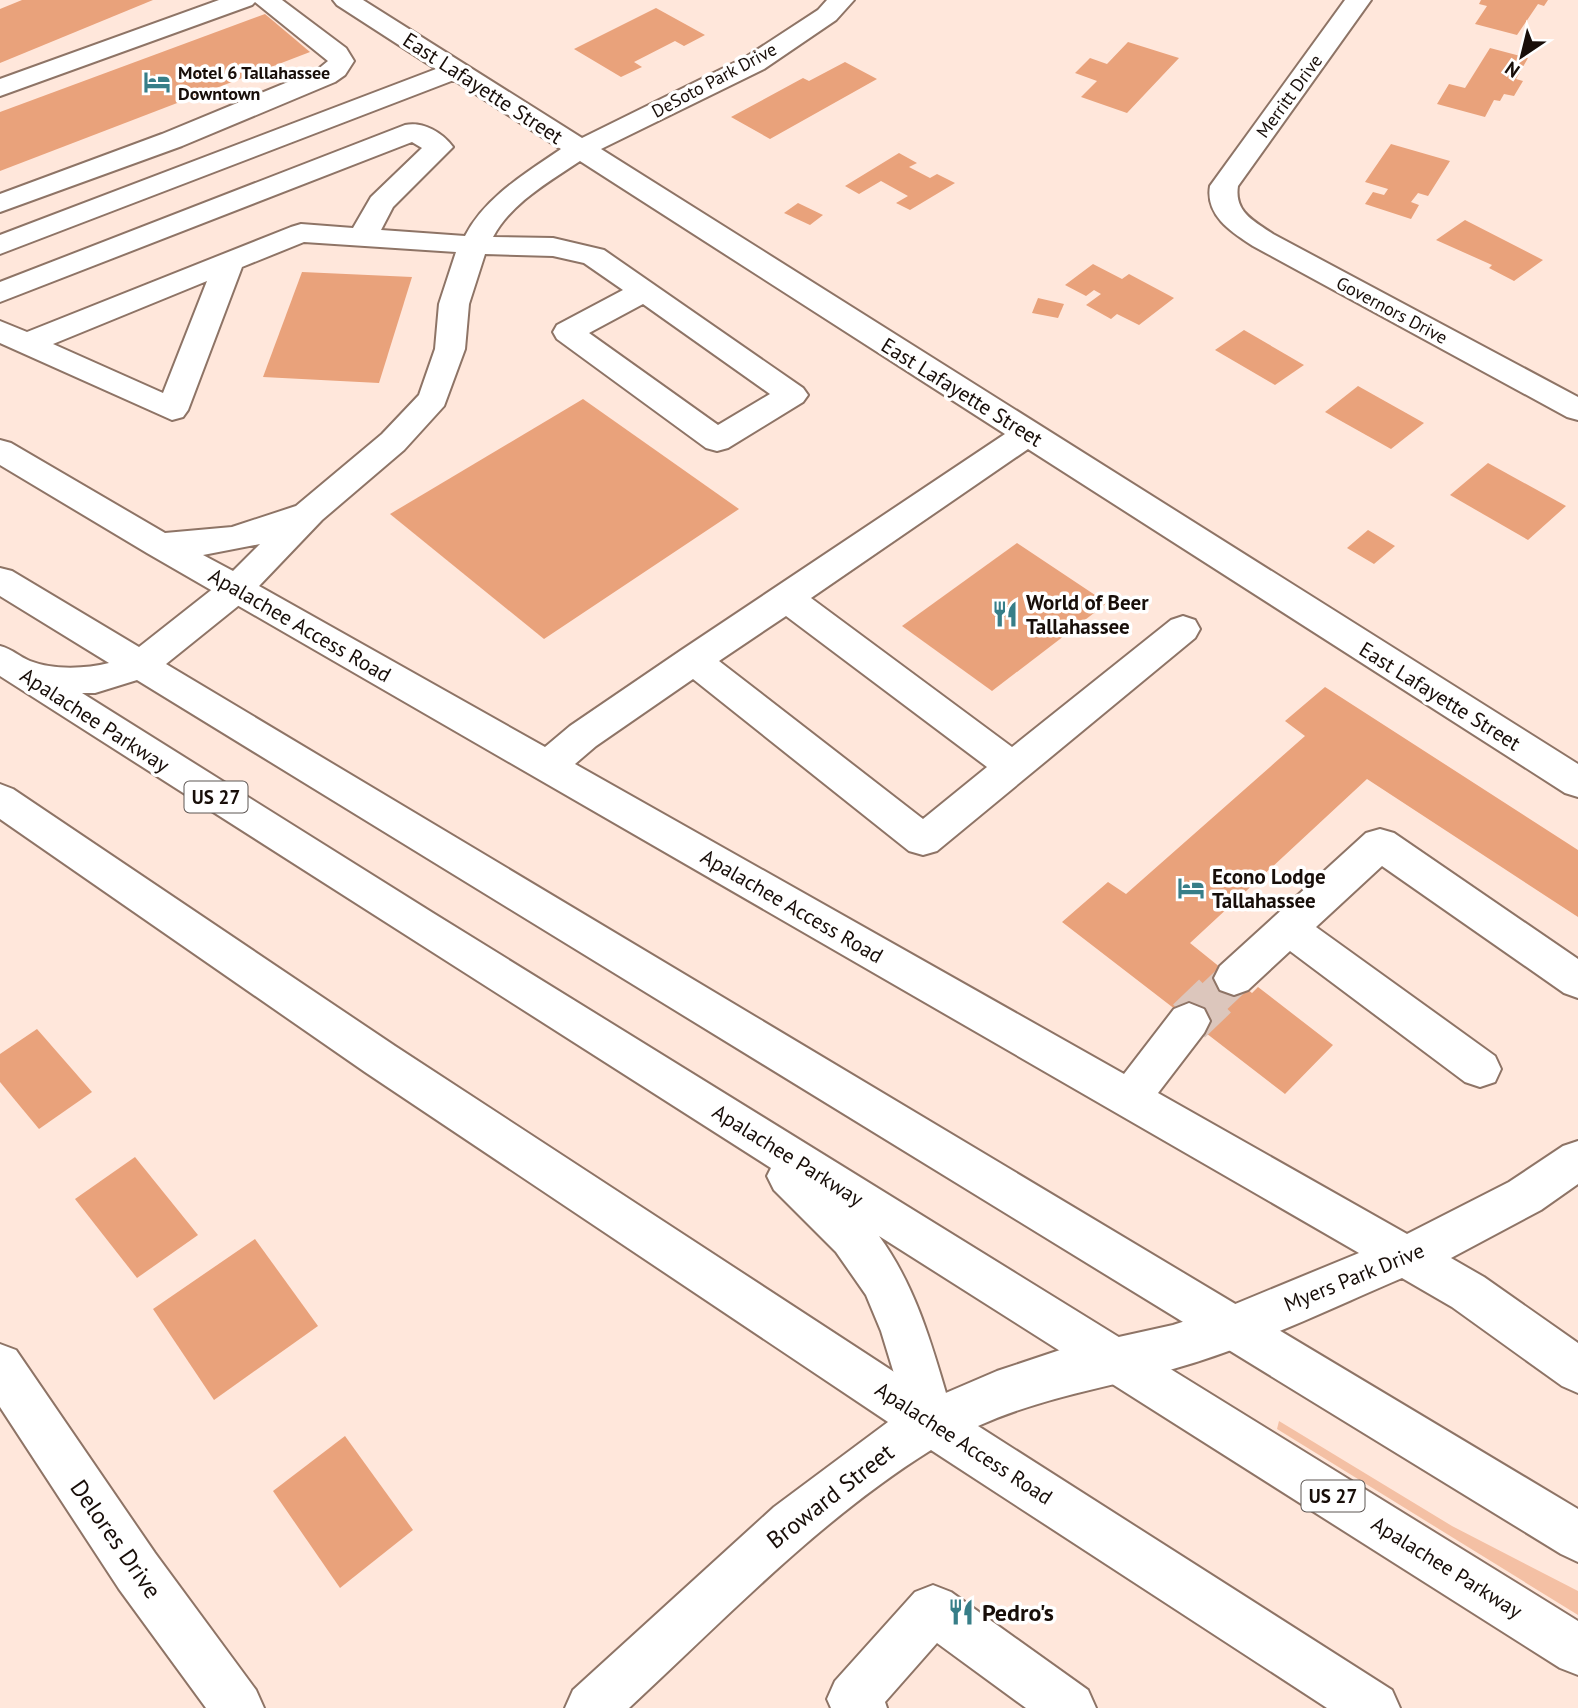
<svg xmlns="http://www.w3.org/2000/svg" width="1578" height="1708" font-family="'PT Sans',sans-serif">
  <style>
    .green { fill: #f4c0a4 }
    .building { fill: #e9a27b }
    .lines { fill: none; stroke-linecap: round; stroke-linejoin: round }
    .minor-tunnel-far1 { stroke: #dcc6bc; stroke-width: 36; stroke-dasharray: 36 18; stroke-linecap: butt }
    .minor-tunnel { stroke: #dcc6bc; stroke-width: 46; stroke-dasharray: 46 23; stroke-linecap: butt }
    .minor-casing { stroke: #8e7466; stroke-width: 4 }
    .major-casing { stroke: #8e7466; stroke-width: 4 }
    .minor { fill: #fff; fill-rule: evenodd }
    .major { fill: #fff; fill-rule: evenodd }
    .labels { text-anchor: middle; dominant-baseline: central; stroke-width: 7; stroke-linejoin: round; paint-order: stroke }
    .far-poi-label { font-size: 18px; font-weight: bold; fill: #180e09; stroke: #fff; text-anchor: start }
    .far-street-label { font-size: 18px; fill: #180e09; stroke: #fff }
    .shield { fill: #fff; stroke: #5d5653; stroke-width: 2 }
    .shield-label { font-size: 19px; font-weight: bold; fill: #180e09 }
    .street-label { font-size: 21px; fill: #180e09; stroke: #fff }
    .poi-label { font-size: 21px; font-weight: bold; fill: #180e09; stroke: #fff; text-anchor: start }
    .near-street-label { font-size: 24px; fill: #180e09; stroke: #fff }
    .near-poi-label { font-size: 24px; font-weight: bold; fill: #180e09; stroke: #fff; text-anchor: start }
  </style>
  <rect width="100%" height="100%" fill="#ffe7db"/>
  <polygon class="green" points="1279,1421 1452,1526 1578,1591 1578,1615 1277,1429"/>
  <g class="building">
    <polygon points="22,0 153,0 0,63 0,9"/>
    <polygon points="1481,0 1548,0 1544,6 1538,4 1517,35 1475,24 1487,6 1479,4"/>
    <polygon points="656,8 705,35 684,46 675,41 634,62 642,67 621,77 574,49"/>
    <polygon points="265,14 310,52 0,171 0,112"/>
    <polygon points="1128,42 1179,58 1127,113 1081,97 1097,81 1075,73 1090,58 1107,64"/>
    <polygon points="1490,48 1528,58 1516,79 1523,81 1514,96 1504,94 1500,101 1494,100 1485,117 1437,104 1449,84 1465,88"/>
    <polygon points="845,62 877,79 770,139 731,117 803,78 809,81"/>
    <polygon points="1391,144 1450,161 1428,196 1418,193 1411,202 1419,205 1411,219 1365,204 1373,192 1384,195 1388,189 1365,182"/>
    <polygon points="899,153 917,163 909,167 930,178 937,174 955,183 910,210 896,203 908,196 881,181 859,194 845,186"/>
    <polygon points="798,203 823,215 810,225 784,213"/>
    <polygon points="1465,220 1543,260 1514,281 1489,268 1492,265 1436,240"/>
    <polygon points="1093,264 1122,279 1129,274 1174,298 1139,325 1117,314 1111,319 1086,305 1101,294 1094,290 1086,296 1065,285"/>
    <polygon points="302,272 412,277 379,383 263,377"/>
    <polygon points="1038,298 1064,304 1058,318 1032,313"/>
    <polygon points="1244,330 1304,365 1275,385 1215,350"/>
    <polygon points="1358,386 1424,423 1391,449 1325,412"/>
    <polygon points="583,399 739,509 544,639 390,514"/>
    <polygon points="1488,463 1566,506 1528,540 1450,495"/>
    <polygon points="1368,530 1395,546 1374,564 1347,548"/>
    <polygon points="1017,543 1107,603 992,691 902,626"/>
    <polygon points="1325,687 1578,850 1578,917 1367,779 1190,943 1252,993 1258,987 1333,1045 1285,1094 1062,922 1108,882 1126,894 1305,736 1285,721"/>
    <polygon points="37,1029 92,1092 39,1129 0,1082 0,1054"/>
    <polygon points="135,1157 198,1235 137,1278 75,1199"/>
    <polygon points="255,1239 318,1326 214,1400 153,1309"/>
    <polygon points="345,1436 413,1530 340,1588 273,1491"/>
  </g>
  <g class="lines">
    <polyline class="minor-tunnel-far1" points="1214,997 1234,978"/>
    <polyline class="minor-tunnel" points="1189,1021 1215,996"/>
    <g class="minor-casing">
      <g id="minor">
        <polygon points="219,0 282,0 346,48 354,61 345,75 335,82 182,146 0,212 0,194 162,134 317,70 328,61 255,2 252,5 0,96 0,79"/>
        <path d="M 333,0 L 363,0 L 582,138 L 746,57 L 818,10 L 827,0 L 854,0 L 836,20 L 764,69 L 601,149 L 1578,764 L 1578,797 L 1565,793 L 1028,449 L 811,598 L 1012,747 L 1171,620 L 1183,616 L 1195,620 L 1200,629 L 1195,638 L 937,851 L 923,855 L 909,851 L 693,679 L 596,746 L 575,764 L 1124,1074 L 1174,1009 L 1189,1003 L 1204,1009 L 1210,1021 L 1204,1033 L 1158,1093 L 1407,1234 L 1509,1182 L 1563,1146 L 1578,1141 L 1578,1184 L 1541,1210 L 1451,1258 L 1484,1277 L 1578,1343 L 1578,1393 L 1562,1386 L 1452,1307 L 1402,1278 C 1327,1310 1252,1347 1173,1369 C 1107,1388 1042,1397 978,1426 L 1392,1690 L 1400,1708 L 1327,1708 L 931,1450 C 819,1520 725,1619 629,1708 L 565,1708 L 573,1690 L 774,1507 L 888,1422 L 365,1072 L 0,819 L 0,784 L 13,789 L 395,1046 L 934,1398 L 997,1371 L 1060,1350 L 1173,1325 L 1228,1307 L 1359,1253 L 147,553 L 0,465 L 0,440 L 11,443 L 165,533 L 232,527 L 296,506 L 382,434 L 419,395 L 435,349 L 439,304 L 456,252 L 304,242 L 242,267 L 188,410 L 183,417 L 172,420 L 0,343 L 0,321 L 27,332 L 291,227 L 301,224 L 353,228 L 371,197 L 422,148 L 412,142 L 0,302 L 0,282 L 405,125 C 423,121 443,133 453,147 L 393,207 L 381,230 L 465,236 C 485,197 526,173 561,149 L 454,80 L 0,254 L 0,235 L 436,69 L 337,5 ZM 580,161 L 1005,434 L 680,651 L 570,726 L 545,747 L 259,586 L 322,520 L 404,450 L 444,406 L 465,349 L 469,304 L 485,254 L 553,256 L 584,263 L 623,290 L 557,325 L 553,332 L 557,339 L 706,448 L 717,451 L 728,448 L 803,402 L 808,395 L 803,388 L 604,250 L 553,238 L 493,237 C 511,203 549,182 580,161 ZM 207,281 L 163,393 L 53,344 ZM 643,304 L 770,394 L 718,425 L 589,333 ZM 260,544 L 233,571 L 203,555 ZM 786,616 L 987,767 L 923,819 L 719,661 Z"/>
        <path d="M 1345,0 L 1371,0 L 1238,186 C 1234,212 1254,221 1273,234 L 1578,397 L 1578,420 L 1567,417 L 1253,246 C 1231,232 1205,215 1210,186 Z"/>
        <polygon points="1380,829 1394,833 1578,959 1578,998 1564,993 1382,866 1316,927 1495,1056 1501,1069 1495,1082 1480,1087 1465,1082 1290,951 1248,990 1234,995 1220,990 1214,978 1220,966 1366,833"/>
        <polygon points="0,1344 16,1350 155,1553 256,1690 264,1708 206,1708 119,1589 0,1407"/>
        <polygon points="933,1585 951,1592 1088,1690 1096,1708 1026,1708 937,1643 885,1702 887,1708 831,1708 827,1699 835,1681 915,1592"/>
      </g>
    </g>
    <g class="major-casing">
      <path id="major" d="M 0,568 L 12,571 L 139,647 L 224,580 L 236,577 L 248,580 L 253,589 L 248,598 L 166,664 L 1578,1509 L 1578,1562 L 1561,1554 L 137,680 L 95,693 L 82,693 L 433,913 L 1578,1621 L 1578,1675 L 1560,1668 L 879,1236 C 920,1292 935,1358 955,1423 L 948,1439 L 931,1446 L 914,1439 L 881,1331 L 866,1295 L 836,1252 L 774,1190 L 767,1176 L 771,1168 L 0,676 L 0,646 C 12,649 20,657 30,661 C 53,670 85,669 109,663 L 0,596 Z"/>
    </g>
    <use href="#minor" class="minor"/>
    <use href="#major" class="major"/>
  </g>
  <defs>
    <g id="hotel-bare" transform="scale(2.1)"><path d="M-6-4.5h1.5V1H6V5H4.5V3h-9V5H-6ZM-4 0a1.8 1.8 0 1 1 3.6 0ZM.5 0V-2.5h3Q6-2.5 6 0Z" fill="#377e88" stroke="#fff" stroke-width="2.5" paint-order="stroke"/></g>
    <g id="restaurant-bare" transform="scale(2.1)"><path d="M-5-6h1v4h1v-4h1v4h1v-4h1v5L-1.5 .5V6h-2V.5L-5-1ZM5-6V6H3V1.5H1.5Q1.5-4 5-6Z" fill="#377e88" stroke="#fff" stroke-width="2.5" paint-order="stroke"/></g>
  </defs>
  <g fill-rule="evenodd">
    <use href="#hotel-bare" x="157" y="82"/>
    <use href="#restaurant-bare" x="1005" y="614"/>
    <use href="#hotel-bare" x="1191" y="888"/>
    <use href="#restaurant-bare" x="961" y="1612"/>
  </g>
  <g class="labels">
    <g class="far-poi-label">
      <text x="178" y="72">Motel 6 Tallahassee<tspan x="178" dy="21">Downtown</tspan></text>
    </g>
    <g class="far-street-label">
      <text transform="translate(714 80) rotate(-28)">DeSoto Park Drive</text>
      <text transform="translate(1289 96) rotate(-54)">Merritt Drive</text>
      <text transform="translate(1392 310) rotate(28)">Governors Drive</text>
    </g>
    <g class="shield">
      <rect x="184.5" y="781.5" width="63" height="31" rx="5"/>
      <rect x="1301.5" y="1480.5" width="63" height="31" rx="5"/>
    </g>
    <g class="shield-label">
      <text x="216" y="797">US 27</text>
      <text x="1333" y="1496">US 27</text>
    </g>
    <g class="street-label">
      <text transform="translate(483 88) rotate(33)">East Lafayette Street</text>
      <text transform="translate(962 392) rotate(32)">East Lafayette Street</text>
      <text transform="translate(300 625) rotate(30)">Apalachee Access Road</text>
      <text transform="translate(1440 696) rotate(32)">East Lafayette Street</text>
      <text transform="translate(95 720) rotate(33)">Apalachee Parkway</text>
      <text transform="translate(792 906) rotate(30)">Apalachee Access Road</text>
      <text transform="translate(788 1155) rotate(32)">Apalachee Parkway</text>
      <text transform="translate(1354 1277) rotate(-22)">Myers Park Drive</text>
      <text transform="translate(964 1443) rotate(33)">Apalachee Access Road</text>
      <text transform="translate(1447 1567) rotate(32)">Apalachee Parkway</text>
    </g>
    <g class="poi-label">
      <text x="1026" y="602">World of Beer<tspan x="1026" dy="24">Tallahassee</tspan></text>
      <text x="1212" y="876">Econo Lodge<tspan x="1212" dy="24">Tallahassee</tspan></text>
    </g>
    <g class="near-street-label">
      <text transform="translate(830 1496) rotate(-38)">Broward Street</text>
      <text transform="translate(116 1539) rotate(55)">Delores Drive</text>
    </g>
    <g class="near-poi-label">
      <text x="982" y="1612">Pedro's</text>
    </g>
  </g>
  <g transform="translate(1522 56) rotate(215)" stroke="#ffffff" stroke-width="5" paint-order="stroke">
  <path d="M0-5L12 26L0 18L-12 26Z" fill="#180e09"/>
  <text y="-10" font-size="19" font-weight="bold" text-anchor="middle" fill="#180e09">N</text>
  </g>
</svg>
